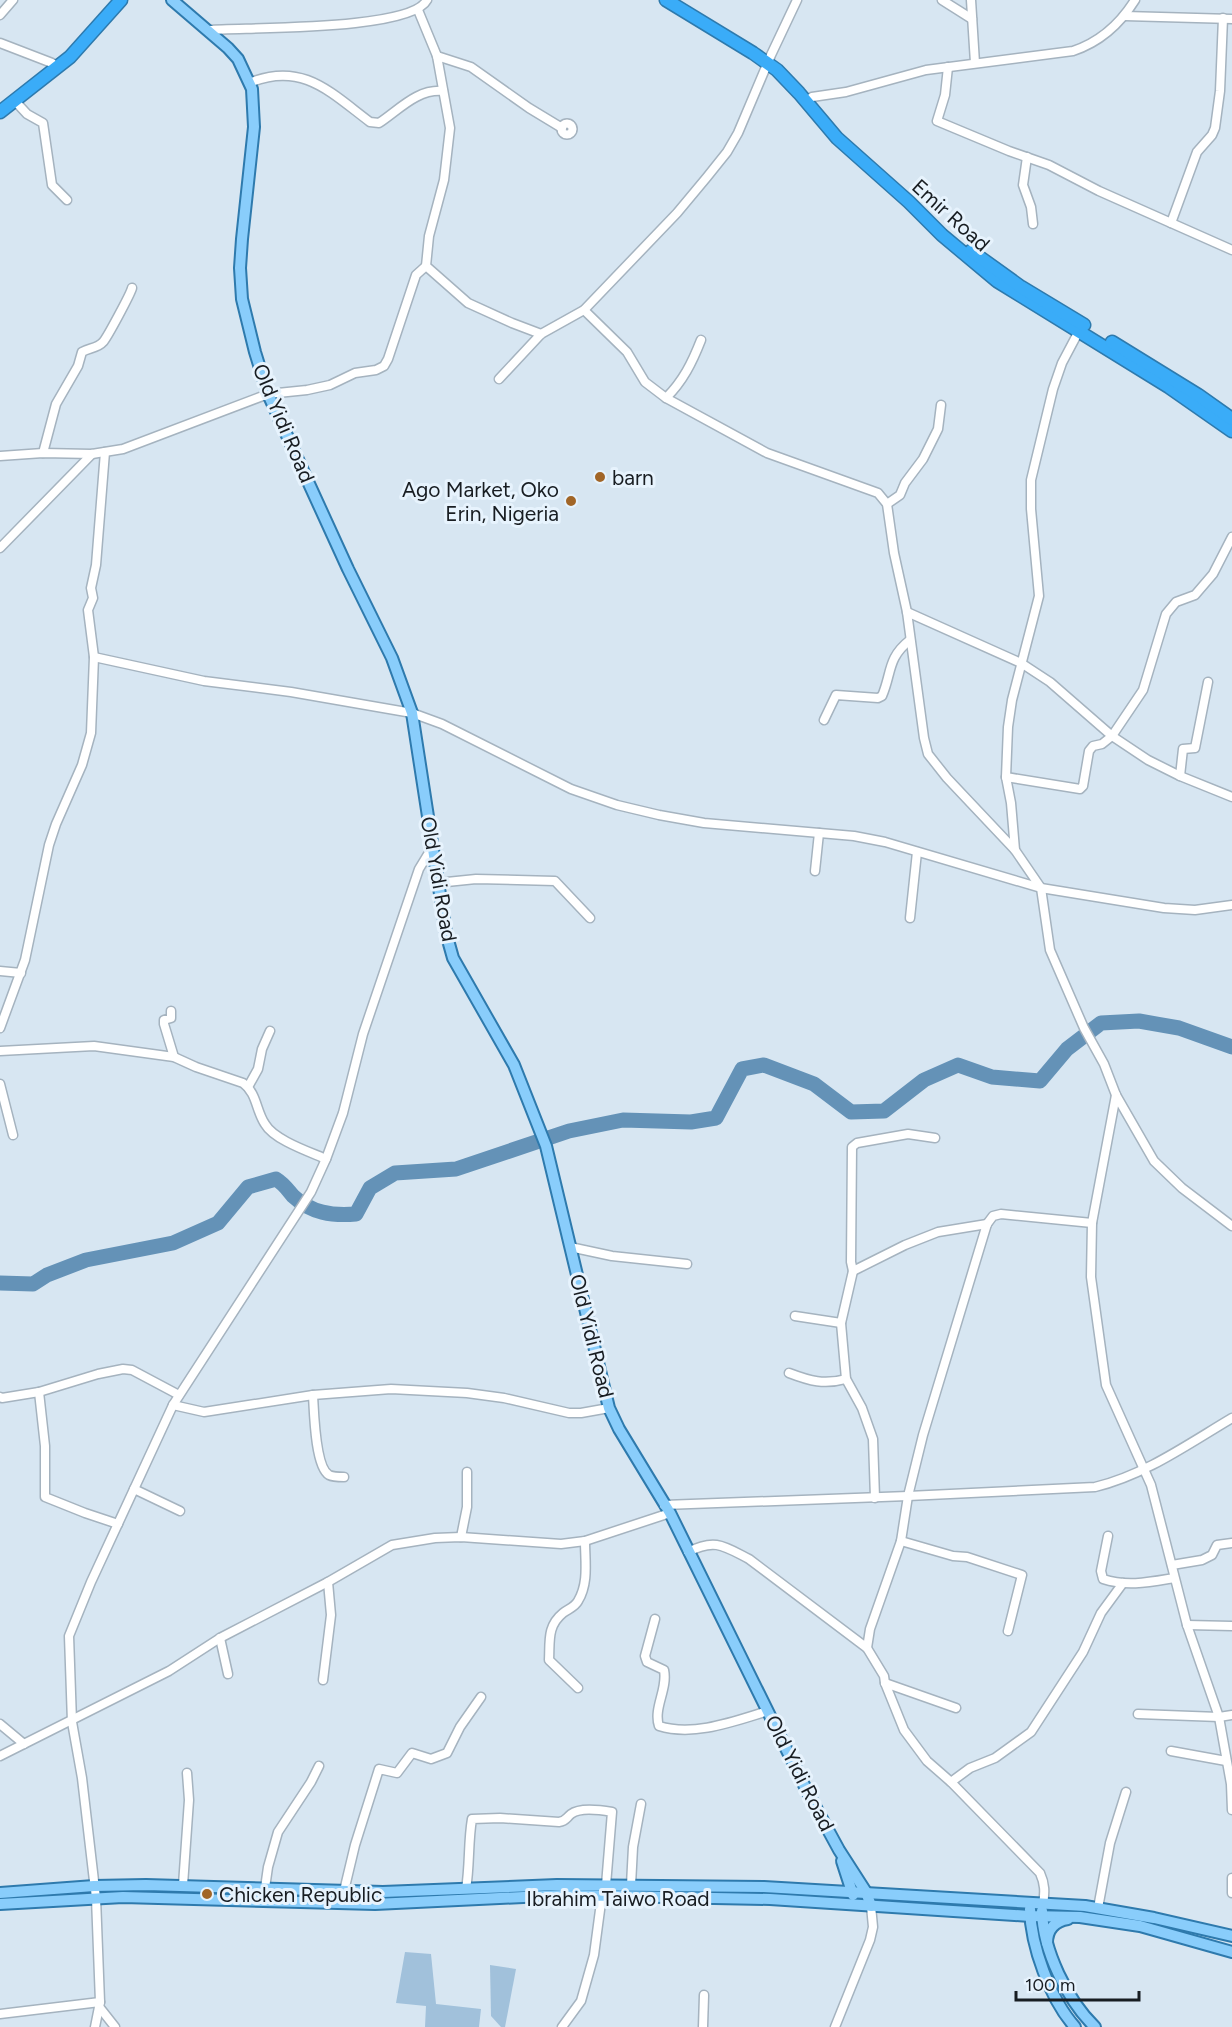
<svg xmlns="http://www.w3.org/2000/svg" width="1232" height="2027" font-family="Figtree,sans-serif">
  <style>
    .green { fill: #a1c1db }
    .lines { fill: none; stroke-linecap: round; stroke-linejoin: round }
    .river { stroke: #6492b7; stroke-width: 15 }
    .minor-casing { stroke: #a5b3bf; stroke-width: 11 }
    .major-casing { stroke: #2e7aad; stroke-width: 14 }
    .highway-casing { stroke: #2e7aad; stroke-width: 15 }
    .minor { stroke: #fff; stroke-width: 8 }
    .major { stroke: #89cdfb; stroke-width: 10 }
    .highway { stroke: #3aacf8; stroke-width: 12 }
    .poi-dot { fill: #a16527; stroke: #e7f3fd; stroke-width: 2 }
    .labels { text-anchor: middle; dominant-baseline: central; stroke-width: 6; stroke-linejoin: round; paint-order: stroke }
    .street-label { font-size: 21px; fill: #181d22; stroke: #e7f3fd }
    .poi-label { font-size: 21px; fill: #181d22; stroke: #e7f3fd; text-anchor: start }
  </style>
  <rect width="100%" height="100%" fill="#d7e6f2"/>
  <g class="green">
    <polygon points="405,1952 431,1954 436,2004 481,2009 479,2027 425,2027 426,2006 396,2003"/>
    <polygon points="490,1965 516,1969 505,2027 501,2027 491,2016"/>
  </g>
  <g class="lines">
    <path class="river" d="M 0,1283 L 33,1284 L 47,1275 L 86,1260 L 173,1243 L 218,1223 L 248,1187 L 276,1179 C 284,1184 287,1189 293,1196 C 311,1213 332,1216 356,1214 L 370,1188 L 395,1173 L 456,1169 L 569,1131 L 623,1120 L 691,1122 L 716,1118 L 742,1069 L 764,1065 L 814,1084 L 851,1112 L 884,1111 L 924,1080 L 958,1065 L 992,1077 L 1040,1081 L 1067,1049 L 1101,1023 L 1139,1021 L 1179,1028 L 1232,1047"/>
    <g class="minor-casing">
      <g id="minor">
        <polyline points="942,0 972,19"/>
        <polyline points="971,0 975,63"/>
        <polyline points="418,10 437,56 450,128 444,180 429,236 426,266 468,303 512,323 541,334"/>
        <polyline points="0,15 13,0"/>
        <polyline points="1125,16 1232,19"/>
        <path d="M 209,30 C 246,27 411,31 427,0"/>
        <polyline points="0,43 52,63"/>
        <polyline points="437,56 471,67 529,108 562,128"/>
        <polyline points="948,67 945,95 937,121 1009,151 1049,165 1099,191 1232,250"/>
        <path d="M 249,83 C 302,61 330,92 370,122 L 379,123 C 400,109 417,89 443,91"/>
        <polyline points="15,101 27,114 43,123 52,185 67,200"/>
        <path d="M 806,101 L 812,97 L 846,92 L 926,70 L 1073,51 C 1100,42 1120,24 1135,0"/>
        <circle cx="567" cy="129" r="5.5"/>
        <polyline points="1027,157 1023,185 1031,207 1033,224"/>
        <polyline points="1171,223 1197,152 1212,135 1215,128 1220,91 1223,18"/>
        <polyline points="584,310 627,352 645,382 666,398 767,453 878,493 887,504 894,553 907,612 924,738 928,754 947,778 1015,850"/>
        <polyline points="1080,329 1062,363 1053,389 1031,480 1031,509 1039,596 1012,700 1008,727 1006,777 1011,803 1015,850 1041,888 1050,950 1084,1028 1104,1064 1116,1095 1154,1161 1182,1188 1232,1226"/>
        <polyline points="499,379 541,334 584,310 677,213 707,177 727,152 738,133 771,55 797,0"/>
        <path d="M 666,398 C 683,381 692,363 701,340"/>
        <path d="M 43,453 L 56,404 L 78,366 L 82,352 C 89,348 98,348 103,342 C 107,338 131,293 132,288"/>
        <polyline points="0,456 43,453 92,454 123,449 268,394 307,390 330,385 355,373 376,370 384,366 388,359 416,275 426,266"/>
        <polyline points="887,504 900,495 905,483 923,459 938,429 941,405"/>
        <polyline points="0,548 92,454"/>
        <polyline points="907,612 1021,663 1050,682 1112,736 1148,760 1180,776 1232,797"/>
        <polyline points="94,657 204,681 291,692 412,713 442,724 571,789 617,805 659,815 704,823 854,836 885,842 1041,888 1164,908 1195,910 1232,905"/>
        <path d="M 824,720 L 836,695 L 878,698 L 882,696 C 892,673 887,658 910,640"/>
        <polyline points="1180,776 1183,749 1195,748 1208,682"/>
        <polyline points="1006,777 1080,789 1083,786 1089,751 1093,746 1102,744 1112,736 1143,690 1166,614 1176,602 1195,595 1213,574 1232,537"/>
        <polyline points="815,871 819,833"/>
        <polyline points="437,883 476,879 555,881 590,918"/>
        <polyline points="910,918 917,852"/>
        <polyline points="0,971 21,973"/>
        <polyline points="171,1011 171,1018 164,1020 164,1024 174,1057"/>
        <polyline points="0,1028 25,960 49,845 56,824 82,765 91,733 94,657 88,610 93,598 91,588 96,565 105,452"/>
        <path d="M 0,1051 L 94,1046 L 174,1057 L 196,1067 L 243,1083 C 257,1093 256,1111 265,1124 C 274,1140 310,1152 326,1159"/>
        <polyline points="0,1084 13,1135"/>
        <polyline points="248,1087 258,1069 262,1049 270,1031"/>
        <polyline points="1116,1095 1092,1223 1091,1277 1106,1385 1151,1485 1187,1625 1219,1717 1231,1784 1232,1810"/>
        <polyline points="570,1247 612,1256 687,1264"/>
        <polyline points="853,1271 905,1245 938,1232 987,1224"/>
        <polyline points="795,1316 841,1323"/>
        <path d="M 789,1373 C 810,1381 824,1385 846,1379"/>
        <polyline points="39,1392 45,1446 45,1497 85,1513 118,1524"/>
        <path d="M 313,1395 C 314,1411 315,1467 329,1475 C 333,1477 339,1477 344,1477"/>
        <polyline points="0,1397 2,1398 39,1392 98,1374 123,1369 132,1370 179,1395"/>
        <polyline points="173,1405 204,1412 313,1395 391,1389 467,1393 504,1398 569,1413 581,1413 609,1408"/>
        <polyline points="134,1489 180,1511"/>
        <polyline points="875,1498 873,1439 862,1408 846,1379 841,1323 853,1271 851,1262 852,1147 857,1143 908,1134 935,1138"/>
        <path d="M 664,1505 L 908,1496 L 1095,1487 C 1145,1475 1188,1444 1232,1418"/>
        <path d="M 1108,1536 L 1101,1571 L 1103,1579 C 1127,1587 1150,1582 1174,1578"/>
        <polyline points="461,1537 467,1507 467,1472"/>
        <polyline points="901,1541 953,1556 967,1557 1022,1575 1008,1631"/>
        <path d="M 688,1552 C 715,1538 724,1546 749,1559 L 867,1648"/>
        <polyline points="1172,1565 1202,1560 1212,1555 1217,1545 1232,1543"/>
        <path d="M 655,1619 L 645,1656 L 647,1662 L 664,1670 C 668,1689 653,1708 659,1726 C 694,1737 735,1721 768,1711"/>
        <polyline points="1187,1625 1232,1626"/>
        <polyline points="220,1638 228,1674"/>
        <polyline points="323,1680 331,1615 328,1582"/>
        <polyline points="885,1683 956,1708"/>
        <path d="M 578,1688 L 549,1660 C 550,1641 547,1626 563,1613 C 568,1609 575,1607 578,1601 C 589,1583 585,1561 585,1541"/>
        <polyline points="1138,1714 1219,1717 1232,1715"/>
        <polyline points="0,1724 24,1744"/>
        <polyline points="1171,1751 1226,1761"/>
        <polyline points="0,1756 169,1671 220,1638 328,1582 392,1545 435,1538 461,1537 561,1544 585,1541 670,1513"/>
        <polyline points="951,1782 970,1768 995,1758 1031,1732 1083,1652 1101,1613 1123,1583"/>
        <polyline points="1232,1878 1232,1893"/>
        <polyline points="183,1885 189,1800 187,1773"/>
        <polyline points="631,1885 633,1847 641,1804"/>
        <polyline points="265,1888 268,1867 278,1832 311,1782 319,1766"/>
        <path d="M 466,1889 C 470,1865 468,1842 472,1819 L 500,1818 L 559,1822 C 566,1821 566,1818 571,1814 C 580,1807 601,1810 612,1812 L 606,1885"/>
        <polyline points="344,1891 355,1845 379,1769 397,1773 412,1753 431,1759 447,1753 460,1727 481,1697"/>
        <path d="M 1043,1905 C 1045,1892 1045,1884 1040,1873 L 951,1782 L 927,1761 L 904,1730 L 885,1683 L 884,1676 L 867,1648 L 870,1629 L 901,1541 L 908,1496 L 923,1435 L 987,1224 L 993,1216 L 1001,1214 L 1092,1223"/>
        <polyline points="1098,1908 1110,1843 1126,1792"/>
        <polyline points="100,2008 115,2027"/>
        <polyline points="0,2014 100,2002"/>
        <polyline points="95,2027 100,2002 96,1898 82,1778 72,1722 69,1636 91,1582 173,1405 311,1192 326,1159 343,1113 363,1034 419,869 433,846"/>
        <polyline points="562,2027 581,2001 594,1955 602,1895"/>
        <polyline points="703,2027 704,1995"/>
        <polyline points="835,2027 870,1940 873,1927 871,1906"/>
      </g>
    </g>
    <g class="major-casing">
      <g id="major">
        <polyline points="172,0 228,48 238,59 252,89 254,127 242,239 240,268 242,299 255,352 268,394 348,569 392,658 412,713 446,933 453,958 514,1065 546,1146 609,1408 619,1429 670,1513 808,1793 839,1850 866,1892 871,1906"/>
        <polyline points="842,1861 853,1895"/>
        <polyline points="0,1893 94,1886 146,1885 383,1892 557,1885 764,1887 1085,1906 1154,1918 1232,1936"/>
        <polyline points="0,1904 123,1897 375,1904 565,1895 770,1899 1030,1916 1080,1917 1140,1926 1232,1952"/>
        <path d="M 1030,1909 C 1031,1946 1050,1999 1075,2027"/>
        <path d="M 1042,1911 C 1043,1950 1067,2000 1095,2027"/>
        <path d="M 1047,1943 C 1047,1929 1055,1921 1068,1919"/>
      </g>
    </g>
    <g class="highway-casing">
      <g id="highway">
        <polyline points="666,0 753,53 777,70 799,93 837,138 909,202 942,235 997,281 1169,387 1232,431"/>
        <polyline points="0,112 70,57 121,0"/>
        <polyline points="971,251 1021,287 1084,325"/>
        <polyline points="1112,342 1198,395 1232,419"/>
      </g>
    </g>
    <use href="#minor" class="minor"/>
    <use href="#major" class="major"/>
    <use href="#highway" class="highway"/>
  </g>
  <g class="poi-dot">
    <circle cx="600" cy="477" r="6"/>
    <circle cx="571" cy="501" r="6"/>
    <circle cx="207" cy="1894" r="6"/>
  </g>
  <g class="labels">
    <g class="street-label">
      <text transform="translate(951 215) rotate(42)">Emir Road</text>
      <text transform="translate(284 423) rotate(67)">Old Yidi Road</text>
      <text transform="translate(439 879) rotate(80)">Old Yidi Road</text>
      <text transform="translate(592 1336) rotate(76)">Old Yidi Road</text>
      <text transform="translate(800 1773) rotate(63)">Old Yidi Road</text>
      <text x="618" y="1898">Ibrahim Taiwo Road</text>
    </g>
    <g class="poi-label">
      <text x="612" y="477">barn</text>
      <text x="559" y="489" text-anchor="end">Ago Market, Oko<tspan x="559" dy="24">Erin, Nigeria</tspan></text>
      <text x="219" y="1894">Chicken Republic</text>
    </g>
  </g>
  <path d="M1016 1991v9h123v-9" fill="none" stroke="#181d22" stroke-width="3"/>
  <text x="1025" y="1991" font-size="18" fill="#181d22" stroke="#e7f3fd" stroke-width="4.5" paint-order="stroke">100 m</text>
</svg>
